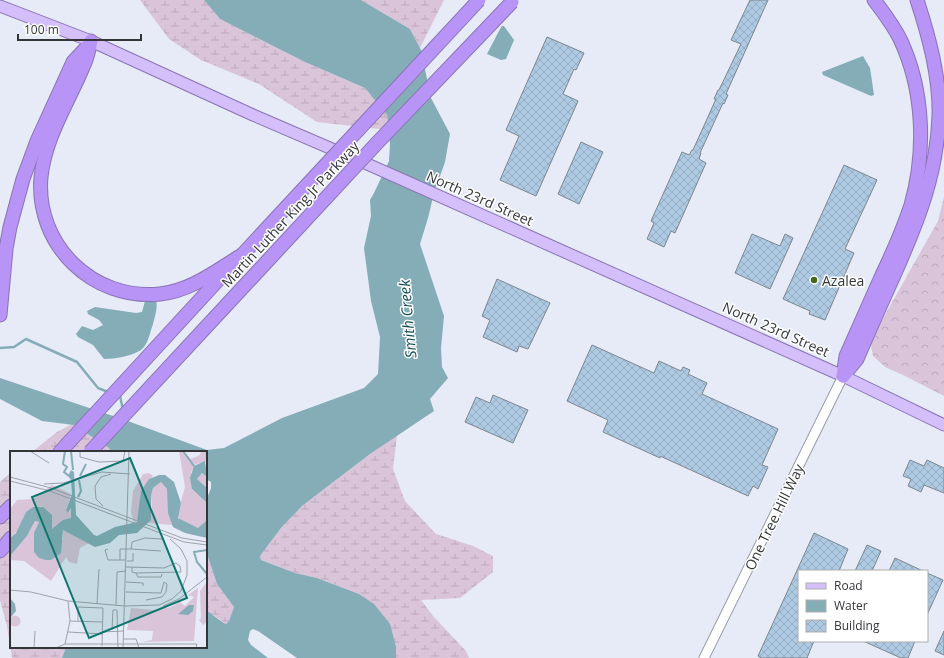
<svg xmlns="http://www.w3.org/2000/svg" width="944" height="658" font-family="'Open Sans',sans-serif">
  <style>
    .forest { fill: url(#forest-crowns) }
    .wetland { fill: url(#wetland-marsh) }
    .water { fill: #85adb7 }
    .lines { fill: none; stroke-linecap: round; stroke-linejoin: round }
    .stream { stroke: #85adb7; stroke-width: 2.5 }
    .building { fill: url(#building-cross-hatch); stroke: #7c868f }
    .minor-casing { stroke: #989ca8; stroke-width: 11 }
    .major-casing { stroke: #8973b4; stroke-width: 13 }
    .highway-casing { stroke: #8973b4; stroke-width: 15 }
    .minor { stroke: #fff; stroke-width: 9 }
    .major { stroke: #d4bffa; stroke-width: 11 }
    .highway { stroke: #b794f6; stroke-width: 13 }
    .highway-bridge-casing { stroke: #8973b4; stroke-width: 15; stroke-linecap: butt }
    .highway-bridge { stroke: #b794f6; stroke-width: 13 }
    .poi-dot { fill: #45661c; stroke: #fff; stroke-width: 1.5 }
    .labels { text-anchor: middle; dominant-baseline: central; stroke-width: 3; stroke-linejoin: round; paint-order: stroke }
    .street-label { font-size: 14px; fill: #333539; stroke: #fff }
    .poi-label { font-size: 14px; fill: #333539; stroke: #fff; text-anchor: start }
    .water-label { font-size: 15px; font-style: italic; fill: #0f4a56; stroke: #fff }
    .inset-river { fill: none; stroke: #85adb7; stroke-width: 2 }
    .inset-road { fill: none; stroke: #9ea2ab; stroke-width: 1 }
    .view { fill: #0f766e; fill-opacity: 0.15; stroke: #0f766e; stroke-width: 2 }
    .inset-edge { fill: none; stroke: #333539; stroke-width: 2 }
  </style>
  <defs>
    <pattern id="forest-crowns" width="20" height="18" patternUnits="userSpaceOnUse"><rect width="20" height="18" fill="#dac4d9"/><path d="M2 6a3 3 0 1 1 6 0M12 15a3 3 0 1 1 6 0" fill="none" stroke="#bca9bb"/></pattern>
    <pattern id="wetland-marsh" width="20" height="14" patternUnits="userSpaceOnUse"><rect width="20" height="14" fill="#dac4d9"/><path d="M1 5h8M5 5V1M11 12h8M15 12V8" fill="none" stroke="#bca9bb"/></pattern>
    <pattern id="building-cross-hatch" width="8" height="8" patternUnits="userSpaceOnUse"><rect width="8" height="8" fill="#adcae2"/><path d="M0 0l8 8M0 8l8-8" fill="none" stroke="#95aec3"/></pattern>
  </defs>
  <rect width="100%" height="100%" fill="#e6ebf7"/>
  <polygon class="forest" points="944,197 944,396 903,375 885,367 873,356 871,345 881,322 938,221"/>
  <g class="wetland">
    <polygon points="140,0 204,0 220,19 305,62 365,88 387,115 388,130 317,122 259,84 201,60 169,39"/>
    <polygon points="361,0 444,0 420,48 410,29"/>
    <polygon points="72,424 74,425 109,448 111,452 32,452 57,432"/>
    <polygon points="397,435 393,469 405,501 436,534 473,546 493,556 493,572 460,598 421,600 433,616 466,651 469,658 396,658 396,647 359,594 317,578 295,573 261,560 260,556 281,528 302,506 370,454"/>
    <polygon points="11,472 11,647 66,647 62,658 12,658 7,626 0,600 0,482"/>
    <polygon points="206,551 217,584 234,607 229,621 226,624 206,610"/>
  </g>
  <g class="water">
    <path d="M 204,0 L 361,0 L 410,29 L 421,50 L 431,98 L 450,134 L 445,162 L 434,193 L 428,218 L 420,244 L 444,316 L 441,348 L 442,367 L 448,378 L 430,399 L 434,411 L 370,454 L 302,506 L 281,528 L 260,556 L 261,560 L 295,573 L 317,578 L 359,594 L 374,604 L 390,624 L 396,647 L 396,658 L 297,658 L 258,631 L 253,629 L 250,631 L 248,640 L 251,645 L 268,658 L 62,658 L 66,647 L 206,647 L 206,610 C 213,614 219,621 226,624 L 229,621 L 234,607 L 217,584 L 206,551 L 206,501 L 211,488 L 211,482 L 206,479 L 206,452 L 111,452 L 109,448 L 74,425 L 42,421 L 0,399 L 0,378 L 125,420 L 207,450 L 224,448 L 282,418 L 364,388 L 378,374 L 380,337 L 371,301 L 364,248 L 371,216 L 370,200 L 374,193 L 389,161 L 390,144 L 387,115 L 365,88 L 305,62 L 220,19 Z"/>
    <polygon points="502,26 504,26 514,40 506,59 501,60 487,54 500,29"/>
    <polygon points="863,56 870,68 874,95 871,96 823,75 822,72"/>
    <path d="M 156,300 C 158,308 155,316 153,324 C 150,332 148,345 141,350 C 132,356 115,359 104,359 L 93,345 L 78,337 L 76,334 L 82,326 L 93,330 L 103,325 L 99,320 L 88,314 L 87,311 L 95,307 L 136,313 L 142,312 L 145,301 Z"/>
  </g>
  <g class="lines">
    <g class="stream">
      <polyline points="0,348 14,347 26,339 77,362 98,388 108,392"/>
      <polyline points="117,395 120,396 123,410"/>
    </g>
  </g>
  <g class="building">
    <polygon points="750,0 768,0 726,94 728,95 724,104 723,103 700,153 701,153 699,159 706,163 675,233 671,231 664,247 647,239 654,223 651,221 682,152 689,155 692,150 693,150 716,99 714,99 718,90 719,90 741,44 731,40"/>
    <polygon points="547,37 584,53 576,70 574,69 563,94 578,101 536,196 500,180 519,136 506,130"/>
    <polygon points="581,142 603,152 579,204 558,194"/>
    <polygon points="844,165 877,180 845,249 854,253 825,320 809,314 810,311 783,299"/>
    <polygon points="752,234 780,246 785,234 793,238 770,289 735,273"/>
    <polygon points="497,279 550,303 528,349 519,346 517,352 483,337 490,320 482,316"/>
    <polygon points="592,345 654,373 659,361 681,371 683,367 690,370 688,374 707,383 702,394 778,429 762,465 768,467 758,489 753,486 748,496 660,456 660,458 603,432 608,420 567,401"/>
    <polygon points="493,395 528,410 513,443 465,422 476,397 490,403"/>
    <polygon points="910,460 924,466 927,460 944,468 944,493 924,485 921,492 908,486 911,479 903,476"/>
    <polygon points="814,533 848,549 839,571 799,571 799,641 814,641 807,658 761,658 758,656"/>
    <polygon points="867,545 881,551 872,571 855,571"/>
    <polygon points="895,558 923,571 889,571"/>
    <polygon points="927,573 943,580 927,615"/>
    <polygon points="944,631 944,655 935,651"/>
    <polygon points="863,641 915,641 908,658 901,658"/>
  </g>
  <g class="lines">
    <g class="minor-casing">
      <polyline id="minor" points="704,658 843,376"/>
    </g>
    <g class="major-casing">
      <polyline id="major" points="0,6 91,41 253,115 374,167 843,376 944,425"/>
    </g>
    <g class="highway-casing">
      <g id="highway">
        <path d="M 91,41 C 89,50 87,59 83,67 C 68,103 45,138 41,177 C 35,245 93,301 160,294 C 191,291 217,270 242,255"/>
        <polyline points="0,315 6,249 10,227 23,179 37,141 73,62 88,46"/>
        <path d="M 843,376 L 846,356 C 858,329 870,302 882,275 C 893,252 903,229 911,205 C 926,152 924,91 901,41 C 894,26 884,13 874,0"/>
        <path d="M 843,376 L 857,359 C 869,331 882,302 895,273 C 918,221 937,174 939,116 C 940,77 929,37 917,0"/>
        <polyline points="60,452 231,266"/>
        <polyline points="0,517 11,506"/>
        <polyline points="0,551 11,538"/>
      </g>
    </g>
    <use href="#minor" class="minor"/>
    <use href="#major" class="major"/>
    <use href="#highway" class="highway"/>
    <g class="highway-bridge-casing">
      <g id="highway-bridge">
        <polyline points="242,255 479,0"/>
        <polyline points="90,452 377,143 512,2"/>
      </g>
    </g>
    <use href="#highway-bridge" class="highway-bridge"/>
  </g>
  <circle class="poi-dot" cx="814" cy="280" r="4"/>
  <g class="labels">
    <g class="street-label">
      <text transform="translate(480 198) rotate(24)">North 23rd Street</text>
      <text transform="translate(290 214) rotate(-47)">Martin Luther King Jr Parkway</text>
      <text transform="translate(776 329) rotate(24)">North 23rd Street</text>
      <text transform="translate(774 517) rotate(-64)">One Tree Hill Way</text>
    </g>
    <g class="poi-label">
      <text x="822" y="280">Azalea</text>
    </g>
    <g class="water-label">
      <text transform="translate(407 319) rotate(-95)">Smith Creek</text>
    </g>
  </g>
  <g transform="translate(10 451)">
    <rect width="197" height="197" fill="#e6ebf7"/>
    <path d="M 197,131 L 197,171 L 193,174 L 189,169 L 191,167 L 190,140 ZM 188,137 L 184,190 L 132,191 L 142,189 L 143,180 L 117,179 L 121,157 L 144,159 L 161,156 L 170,151 L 175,155 L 184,146 L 178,144 Z" fill="#dac4d9"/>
    <path d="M 169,0 L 173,0 L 181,8 L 190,4 L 191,0 L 197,0 L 197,11 L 186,13 L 181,21 L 182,38 L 197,52 L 197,69 L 188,77 L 173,72 L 167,64 L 175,36 ZM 192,22 L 197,26 L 197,37 L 187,28 ZM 133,23 L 139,22 L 143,25 L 131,40 L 129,66 L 124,72 L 121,61 L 123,40 ZM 151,31 L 157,38 L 162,74 L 138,72 L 142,60 L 141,45 L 143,37 ZM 42,34 L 61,43 L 56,59 L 59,62 L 61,57 L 61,67 L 42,78 L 42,64 L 31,55 L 16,61 L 8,79 L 0,87 L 0,58 L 7,49 L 23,48 ZM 25,70 L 29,71 L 24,94 L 45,106 L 53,88 L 53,79 L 79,92 L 70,97 L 67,113 L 59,111 L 56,106 L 41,130 L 14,110 L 0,109 L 0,105 L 17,85 ZM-0.5 170a5.5 5.5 0 1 1 11 0a5.5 5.5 0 1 1-11 0Z" fill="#dac4d9"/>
    <path d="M 195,10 L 197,26 L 192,22 L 187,28 L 197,37 L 197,52 L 182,38 L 180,27 L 184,15 ZM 61,19 L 64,21 L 66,64 L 84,84 L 87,85 L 105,76 L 127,71 L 131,40 L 139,28 L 149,24 L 155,24 L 164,31 L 171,52 L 168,67 L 188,77 L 197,69 L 197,87 L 175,82 L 163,76 L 158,62 L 157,38 L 151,31 L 143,37 L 141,45 L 141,69 L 127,82 L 109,84 L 100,92 L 85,96 L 53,79 L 51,102 L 41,109 L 36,109 L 29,107 L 24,101 L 24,82 L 29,71 L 25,70 L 17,85 L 0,105 L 0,87 L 6,82 L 16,61 L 23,56 L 33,56 L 42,64 L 42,78 L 53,69 L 61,67 L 61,57 L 58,62 L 56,59 L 62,43 L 61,29 L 58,25 ZM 0,147 L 5,153 L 6,160 L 0,167 ZM 179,154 L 184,154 L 183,160 L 178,164 L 168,163 Z" fill="#85adb7"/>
    <path class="inset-river" d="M 55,0 L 53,13 L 57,16 L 54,21 L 59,25M 61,0 L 63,19M 173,0 L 184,15M 70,25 L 76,13M 68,46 L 71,40 L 69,29M 197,123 L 187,111 L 184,101 L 197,99"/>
    <path class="inset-road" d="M 20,0 L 39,12M 70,0 L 70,6 L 89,11 L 113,10 L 115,0M 0,26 L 41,37 L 172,87 L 197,91M 0,30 L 40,40 L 174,91 L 197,94M 34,33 L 53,32 L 92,21 L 120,23M 93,55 L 86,48 L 85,35 L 91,26 L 101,23M 98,98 L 95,99 L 98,109 L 115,109M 121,98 L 151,100M 110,109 L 110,98 L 121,98 L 122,91 L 135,87 L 152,88M 117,110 L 123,110 L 123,102M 116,116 L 154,117 L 166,112 L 170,115 L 171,121 L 126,122 L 122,121 L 122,116M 126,122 L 128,126 L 151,126 L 152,123M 116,131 L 133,132 L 133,135M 0,139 L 21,141 L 58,150 L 114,155M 116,141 L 151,142 L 154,131 L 157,133 L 156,141 L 152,146 L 136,149M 58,150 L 60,170 L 92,171M 87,153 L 89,118M 106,154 L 107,121 L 116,120M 115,155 L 149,154 L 162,148 L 171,140 L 177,124 L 177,110 L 171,98 L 160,88M 153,155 L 169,148 L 197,126M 103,159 L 107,159 L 108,197M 68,170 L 68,156 L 93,157 L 92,195M 102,179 L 103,159M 58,181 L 93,183M 92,181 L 113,180M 113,188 L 126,188 L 129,197M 55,193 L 60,170M 24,197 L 25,180M 46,197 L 55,193 L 187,193 L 186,197M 113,197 L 119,0"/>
    <path class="view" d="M 120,7 L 177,147 L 79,187 L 22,46 Z"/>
    <rect width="197" height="197" class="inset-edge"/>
  </g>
  <rect x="798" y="570" width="130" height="72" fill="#ffffff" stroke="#adaeb0"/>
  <rect x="806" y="583" width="20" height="6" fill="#d4bffa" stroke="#adaeb0"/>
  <text x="834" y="590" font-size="12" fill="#333539">Road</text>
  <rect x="806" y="600" width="20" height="12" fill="#85adb7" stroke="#adaeb0"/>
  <text x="834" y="610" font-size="12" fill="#333539">Water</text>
  <rect x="806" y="620" width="20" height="12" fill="url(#building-cross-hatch)" stroke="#adaeb0"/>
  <text x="834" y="630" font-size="12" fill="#333539">Building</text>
  <path d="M18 34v6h123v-6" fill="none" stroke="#333539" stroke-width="2"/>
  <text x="24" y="34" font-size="12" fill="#333539" stroke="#ffffff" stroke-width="3" paint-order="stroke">100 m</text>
</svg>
